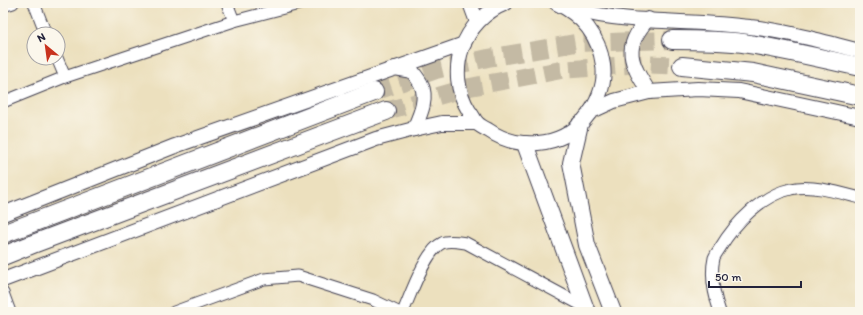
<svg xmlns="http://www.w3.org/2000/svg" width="863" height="315" font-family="Itim,sans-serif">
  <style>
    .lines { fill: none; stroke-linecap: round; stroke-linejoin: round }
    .primary-tunnel { stroke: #c4baa4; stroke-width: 18; stroke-dasharray: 18 9; stroke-linecap: butt }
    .minor-casing { stroke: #403e4f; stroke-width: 13 }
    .tertiary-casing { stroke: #403e4f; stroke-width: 16 }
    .secondary-casing { stroke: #403e4f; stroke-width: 18 }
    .primary-casing { stroke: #403e4f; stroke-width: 20 }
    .minor { stroke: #fff; stroke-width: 11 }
    .tertiary { stroke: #fff; stroke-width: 14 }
    .secondary { stroke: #fff; stroke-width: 16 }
    .primary { stroke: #fff; stroke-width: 18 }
  </style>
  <rect width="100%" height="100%" fill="#fbf7ec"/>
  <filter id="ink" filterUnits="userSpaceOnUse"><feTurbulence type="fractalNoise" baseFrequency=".025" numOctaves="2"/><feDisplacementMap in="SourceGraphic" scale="8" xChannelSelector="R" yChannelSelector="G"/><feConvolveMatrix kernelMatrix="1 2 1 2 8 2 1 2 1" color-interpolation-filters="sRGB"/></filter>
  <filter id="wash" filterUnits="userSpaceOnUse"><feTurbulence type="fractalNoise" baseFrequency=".012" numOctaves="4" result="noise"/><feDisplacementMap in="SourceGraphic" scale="16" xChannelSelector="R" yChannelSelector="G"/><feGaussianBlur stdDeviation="0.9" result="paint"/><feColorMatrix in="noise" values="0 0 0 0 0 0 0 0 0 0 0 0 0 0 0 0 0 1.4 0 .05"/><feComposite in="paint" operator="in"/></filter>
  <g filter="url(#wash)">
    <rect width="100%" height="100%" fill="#ece0be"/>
  </g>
  <g filter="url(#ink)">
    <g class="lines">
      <g class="primary-tunnel">
        <polyline points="374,92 436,70 488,58 576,43 672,40"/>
        <polyline points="386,111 470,87 561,70 643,64 682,66"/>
      </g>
      <g class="minor-casing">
        <g id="minor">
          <polyline points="34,3 46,34"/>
          <polyline points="227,3 234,21"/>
          <polyline points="3,6 13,3"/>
          <polyline points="57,58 65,77"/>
          <polyline points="3,102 65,77 234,21 303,3"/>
          <polyline points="3,293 10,312"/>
          <polyline points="174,312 264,279 298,276 373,300 398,312"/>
          <path d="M 403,312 C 410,296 426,250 442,243 C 448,240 459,242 466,243 L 585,307"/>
          <path d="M 720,312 C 714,295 710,276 714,258 C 715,255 718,251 720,248 C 735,223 762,195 791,189 C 811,184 841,193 860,198"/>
        </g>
      </g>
      <g class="tertiary-casing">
        <g id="tertiary">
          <polyline points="470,3 477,22"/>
          <path d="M 506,3 C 463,20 444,71 469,111 C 472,114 474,120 477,123 C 480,126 484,128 488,130 C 517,150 560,148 584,120 C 597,105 606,85 603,65 C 599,36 582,15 556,3"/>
          <path d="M 572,9 C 630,25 691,19 750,27 C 787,31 824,42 860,51"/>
          <path d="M 648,19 C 622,48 630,62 649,92"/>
          <path d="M 395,68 L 412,71 C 415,75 419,80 421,84 C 428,99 420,115 414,129"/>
          <polyline points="590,112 614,101 649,92 698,89 739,91 860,117"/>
          <polyline points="3,214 175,146 464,44"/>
          <polyline points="3,280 376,139 414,129 442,123 477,123"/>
        </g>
      </g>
      <g class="secondary-casing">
        <g id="secondary">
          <polyline points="580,124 571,163 587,245 613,312"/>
          <polyline points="525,144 587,312"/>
        </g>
      </g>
      <g class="primary-casing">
        <g id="primary">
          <path d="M 672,40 C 695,40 719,40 743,43 C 782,49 821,58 860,67"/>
          <polyline points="682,66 753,73 860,96"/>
          <polyline points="3,234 374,92"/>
          <polyline points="3,256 33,244 386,111"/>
        </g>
      </g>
      <use href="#minor" class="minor"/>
      <use href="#tertiary" class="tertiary"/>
      <use href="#secondary" class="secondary"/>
      <use href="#primary" class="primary"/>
    </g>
  </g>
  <rect width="863" height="315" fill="none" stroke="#fbf7ec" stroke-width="16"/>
  <g transform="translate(46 46) rotate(331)"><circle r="19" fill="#fbf7ec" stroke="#a4a2a5"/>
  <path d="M0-3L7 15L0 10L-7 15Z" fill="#c8321e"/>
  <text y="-6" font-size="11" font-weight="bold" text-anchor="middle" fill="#22223b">N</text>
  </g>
  <path d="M709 281v6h92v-6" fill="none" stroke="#22223b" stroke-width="2"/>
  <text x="715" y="281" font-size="12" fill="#22223b" stroke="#fbf7ec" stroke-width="3" paint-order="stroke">50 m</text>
</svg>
